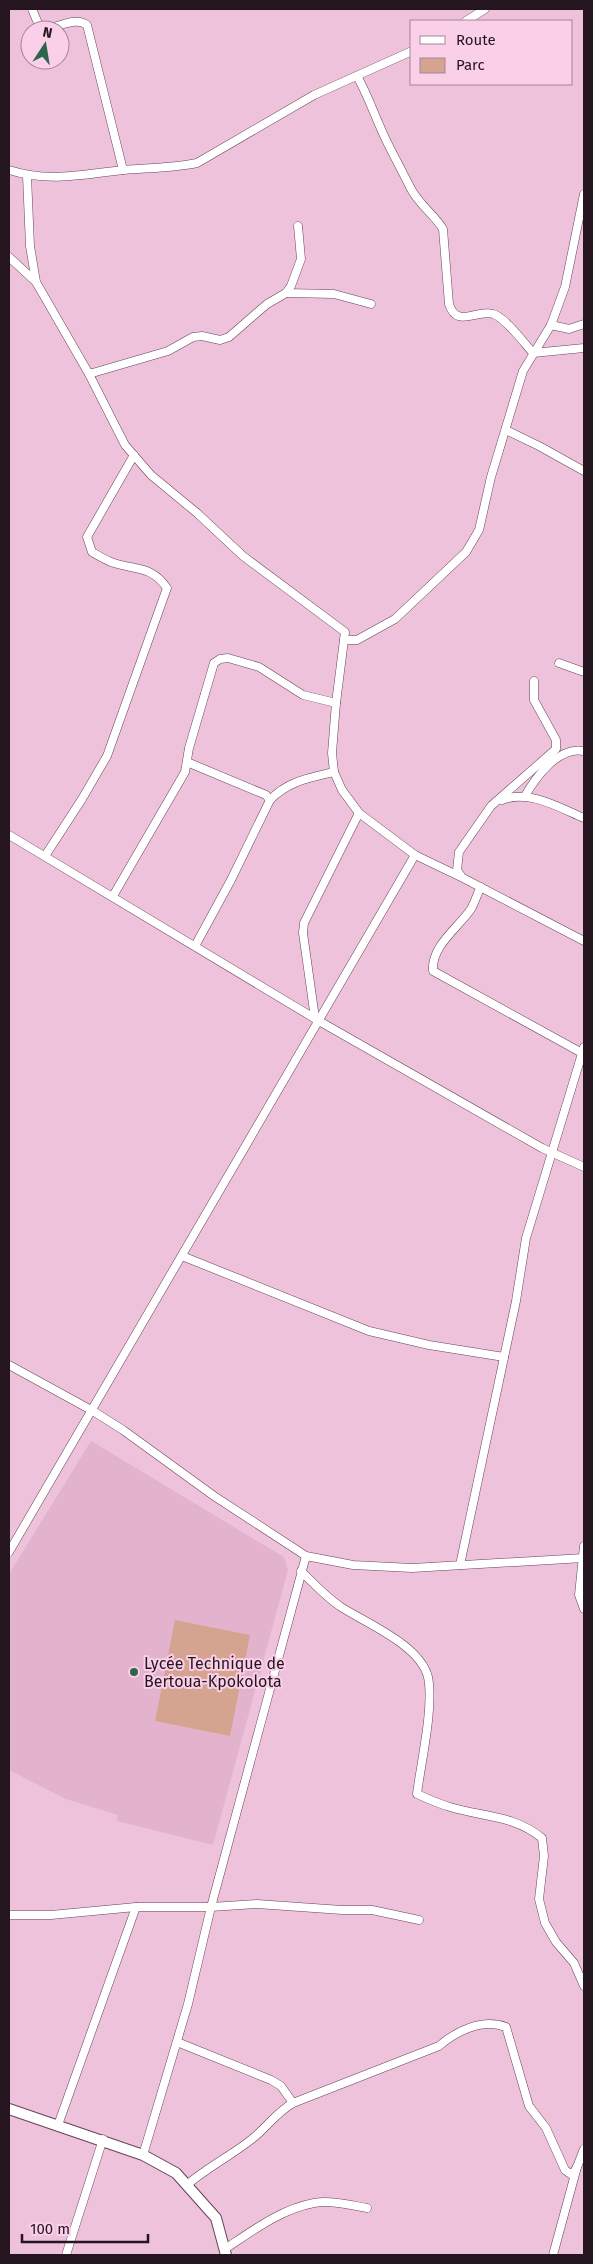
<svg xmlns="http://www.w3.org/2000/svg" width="593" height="2264" font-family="'Fira Sans',sans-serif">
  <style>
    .built { fill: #e3b3ce }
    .green { fill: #d5a490 }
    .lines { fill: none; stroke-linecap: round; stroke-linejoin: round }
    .street-casing { stroke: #674358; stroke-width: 9 }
    .secondary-casing { stroke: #674358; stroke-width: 12 }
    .street { stroke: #fff; stroke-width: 8 }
    .secondary { stroke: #fff; stroke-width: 10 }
    .poi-dot { fill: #2d664d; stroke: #facfe8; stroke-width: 2 }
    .labels { text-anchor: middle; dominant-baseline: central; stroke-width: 4; stroke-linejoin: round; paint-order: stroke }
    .poi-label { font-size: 16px; fill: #24151e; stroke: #facfe8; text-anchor: start }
  </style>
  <rect width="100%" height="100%" fill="#edc2da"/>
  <polygon class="built" points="91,1441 284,1557 288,1570 213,1845 117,1821 118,1815 66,1799 9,1770 9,1574"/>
  <polygon class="green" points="175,1620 250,1635 230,1736 155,1721"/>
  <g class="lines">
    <g class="street-casing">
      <g id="street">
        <path d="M 32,9 L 40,28 C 55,31 74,15 87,25 L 123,170"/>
        <polyline points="466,21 485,9"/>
        <path d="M 357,76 C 370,99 377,123 389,146 C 396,160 403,173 410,187 C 418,204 434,214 443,229 L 449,304 C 457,329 476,309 493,314 C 505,317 524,343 533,353 L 584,348"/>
        <path d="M 9,170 C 50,183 82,174 124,170 C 148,168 172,168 197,163 L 314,95 L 412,51"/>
        <polyline points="27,176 30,246 36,282 89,374 125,445 151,475 197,513 243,556 345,632 336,703 332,753 334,772 342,790 359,813 415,855 463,878 584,941"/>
        <polyline points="9,257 36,282"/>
        <polyline points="286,293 334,294 371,304"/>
        <polyline points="551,325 569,329 584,324"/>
        <polyline points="89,374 168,351 193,337 202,336 220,340 229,337 267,304 286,293 291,286 301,259 298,226"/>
        <polyline points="506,430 539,446 584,471"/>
        <polyline points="344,640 357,640 395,619 466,552 479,530 491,477 523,371 551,325 565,287 584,194"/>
        <polyline points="559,663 584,672"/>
        <polyline points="187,762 266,795 270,800"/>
        <path d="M 525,796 C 536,777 558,746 584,751"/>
        <path d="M 502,800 C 529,789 560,808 584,818"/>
        <polyline points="9,835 319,1021 542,1148 584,1167"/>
        <path d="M 45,856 L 82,799 L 107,756 L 167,588 C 152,566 136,570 114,563 C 107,561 99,556 92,552 L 87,537 L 134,455"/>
        <polyline points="461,876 457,870 459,852 491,806 556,749 556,740 534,700 534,681"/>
        <path d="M 481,887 C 477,894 475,902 471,909 C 458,928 431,946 433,971 L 582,1053"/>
        <polyline points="113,896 185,772 189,748 214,663 220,659 228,658 259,667 303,695 336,703"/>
        <path d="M 195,946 L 231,880 L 270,800 C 288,781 309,778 334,772"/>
        <polyline points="315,1018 303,933 304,923 359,813"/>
        <polyline points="182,1256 369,1331 429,1345 504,1357"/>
        <polyline points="9,1365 93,1411 123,1430 214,1496 306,1556 353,1565 412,1568 584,1558"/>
        <polyline points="584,1546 579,1595 584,1609"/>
        <polyline points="9,1552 415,855"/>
        <polyline points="460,1565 516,1301 526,1238 584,1047"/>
        <path d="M 301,1571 C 313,1583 326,1597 341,1607 C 366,1623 420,1645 428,1677 C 434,1707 421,1762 417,1794 C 428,1799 439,1804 450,1807 C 483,1817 514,1815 542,1838 L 544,1856 L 539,1899 L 545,1923 L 556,1942 L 574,1963 L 584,1986"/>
        <polyline points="9,1915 51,1915 136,1907 211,1907 257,1904 342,1910 372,1910 419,1920"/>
        <polyline points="177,2042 271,2080 281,2086 293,2103"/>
        <polyline points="58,2125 136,1907"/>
        <polyline points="143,2155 188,2004 211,1907 306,1556"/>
        <path d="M 188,2184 C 208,2167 232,2155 252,2139 C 267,2127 277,2112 293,2103 L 439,2046 C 456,2031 483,2018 506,2027 L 529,2106 L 546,2128 L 565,2170 L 572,2175 L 577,2167"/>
        <path d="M 225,2249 C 252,2231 281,2209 314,2203 C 331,2200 350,2205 367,2208"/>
        <polyline points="66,2255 103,2139"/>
        <polyline points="553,2255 577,2167 584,2149"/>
      </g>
    </g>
    <g class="secondary-casing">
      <polyline id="secondary" points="9,2109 143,2155 176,2173 216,2218 226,2255"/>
    </g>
    <use href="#street" class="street"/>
    <use href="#secondary" class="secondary"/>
  </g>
  <circle class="poi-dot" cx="134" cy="1672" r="5"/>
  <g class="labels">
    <g class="poi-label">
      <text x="144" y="1663">Lycée Technique de<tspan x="144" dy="18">Bertoua-Kpokolota</tspan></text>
    </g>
  </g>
  <rect width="593" height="2264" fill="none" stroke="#24151e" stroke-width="20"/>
  <rect x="410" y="20" width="162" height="65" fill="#facfe8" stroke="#a48597"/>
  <rect x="420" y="36" width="25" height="8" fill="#ffffff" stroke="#a48597"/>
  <text x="456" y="45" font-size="15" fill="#24151e">Route</text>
  <rect x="420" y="58" width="25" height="15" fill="#d5a490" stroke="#a48597"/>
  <text x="456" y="70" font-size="15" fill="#24151e">Parc</text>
  <g transform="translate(45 45) rotate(12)"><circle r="24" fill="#facfe8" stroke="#a48597"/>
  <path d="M0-4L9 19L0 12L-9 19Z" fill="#2d664d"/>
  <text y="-8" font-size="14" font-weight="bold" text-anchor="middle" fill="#24151e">N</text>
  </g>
  <path d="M22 2234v8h126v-8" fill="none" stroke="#24151e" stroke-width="2.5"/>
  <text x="30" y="2234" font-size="15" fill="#24151e" stroke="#facfe8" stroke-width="4" paint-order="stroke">100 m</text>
</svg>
